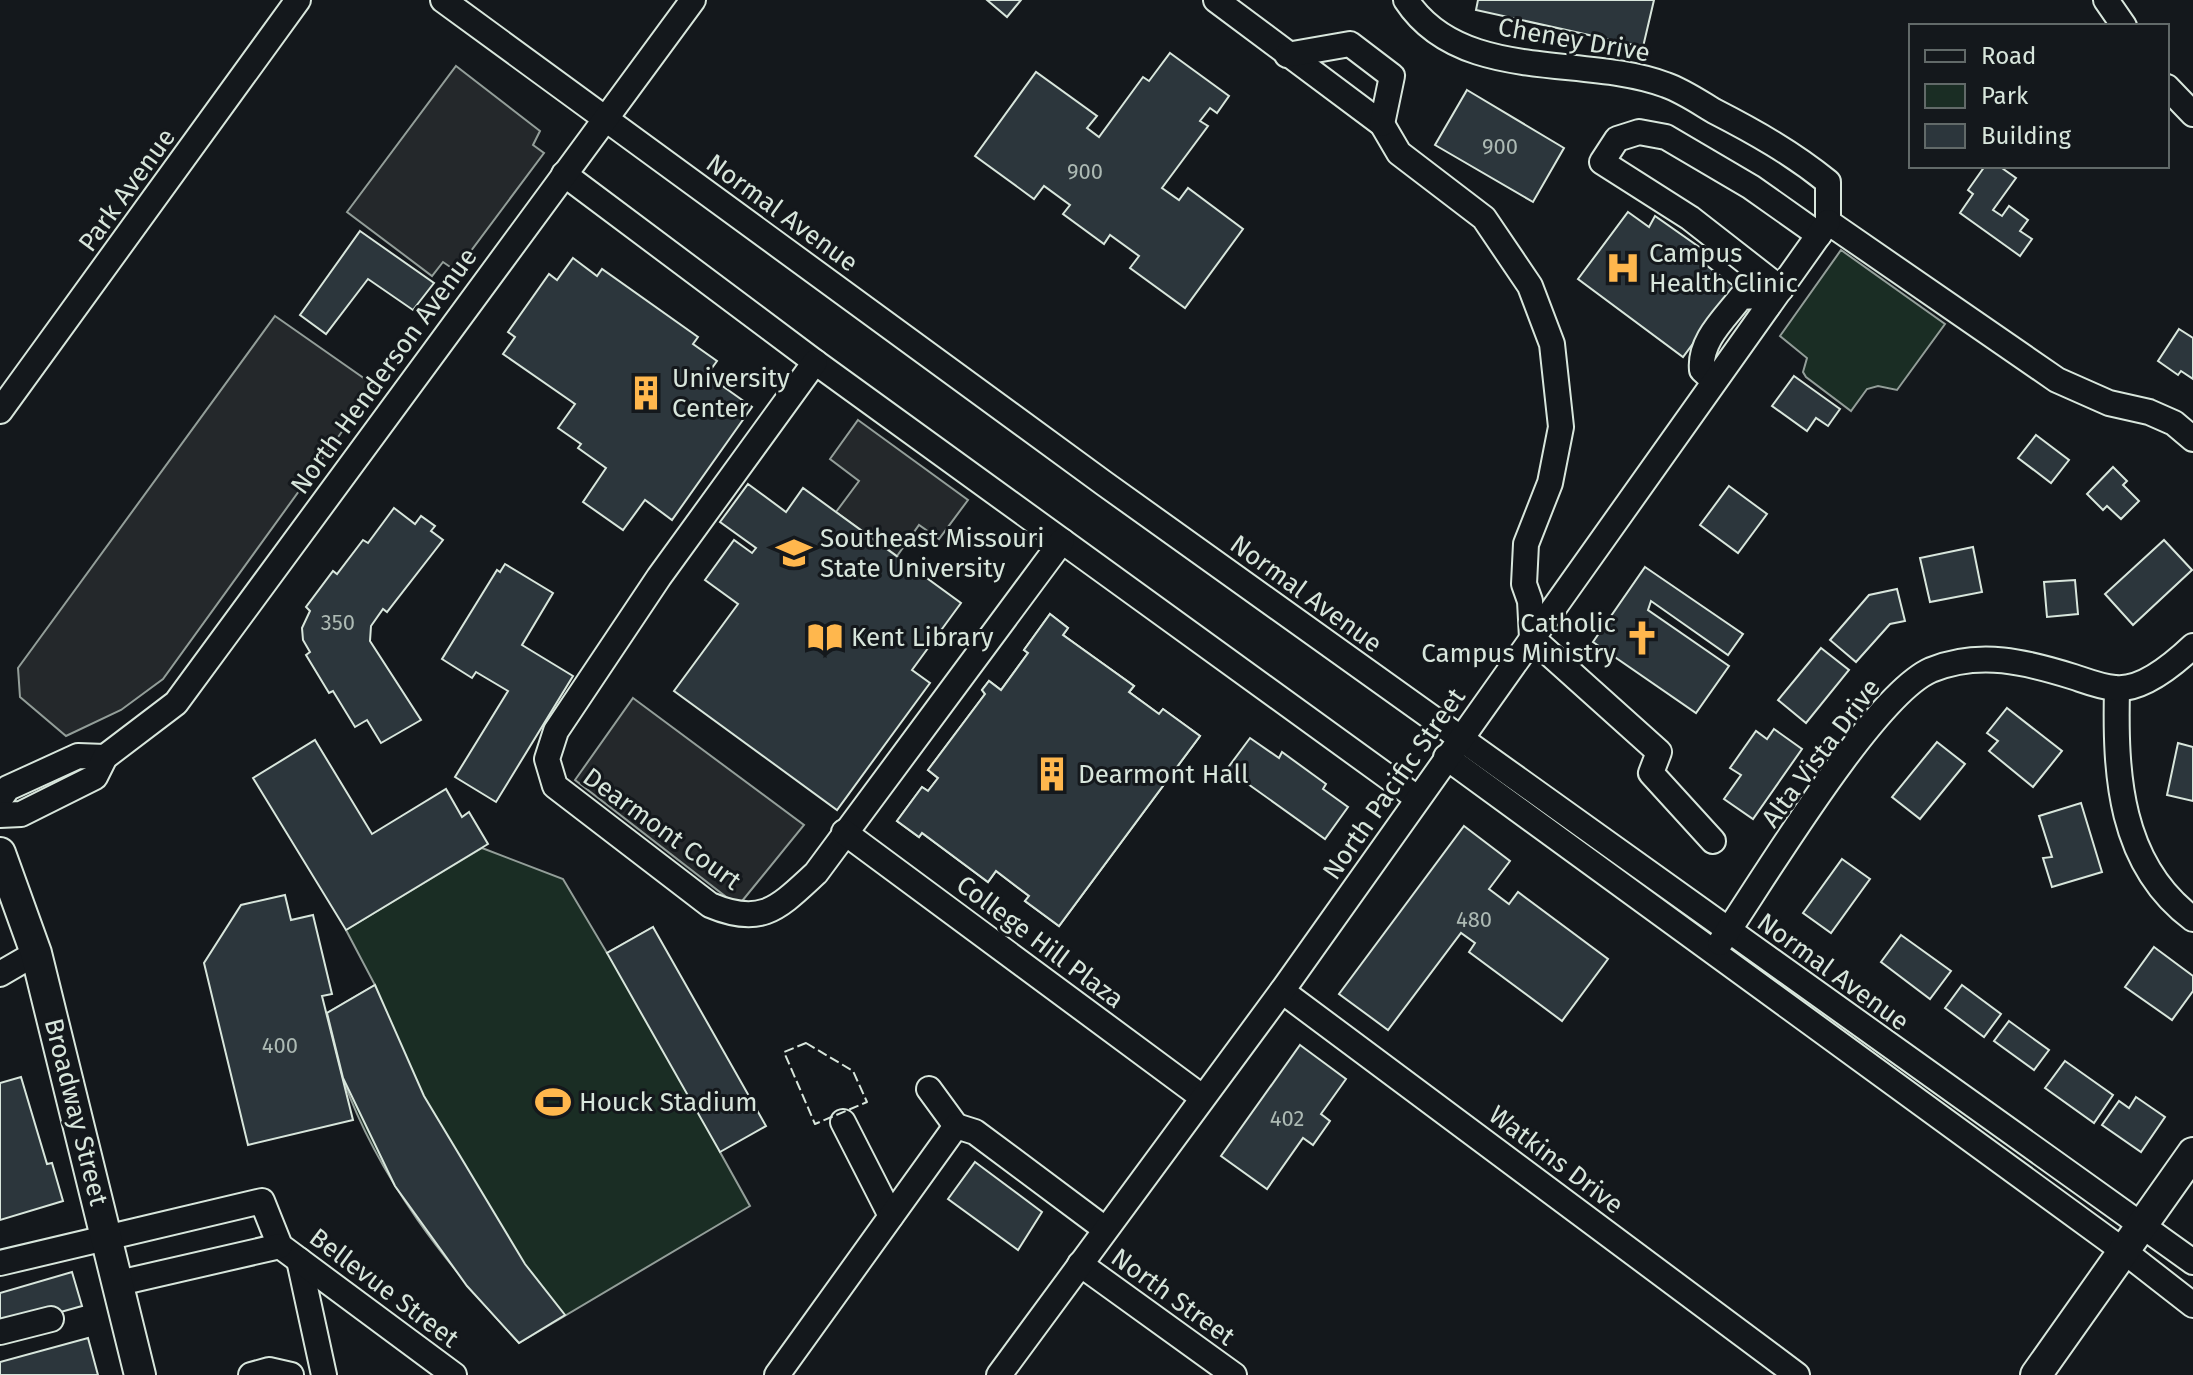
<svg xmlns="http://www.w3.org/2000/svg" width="2193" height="1375" font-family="'Fira Sans',sans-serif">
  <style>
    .green { fill: #1a2d24; stroke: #939e99; stroke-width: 2 }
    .parking { fill: #24282b; stroke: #939e99; stroke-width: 2 }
    .building { fill: #2c363c; stroke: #d8e6dc; stroke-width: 2; fill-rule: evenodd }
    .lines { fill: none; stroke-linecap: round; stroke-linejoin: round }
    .minor-casing { stroke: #d8e6dc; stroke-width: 28 }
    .major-casing { stroke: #d8e6dc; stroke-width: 34 }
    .minor { stroke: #14181c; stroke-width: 24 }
    .major { stroke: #14181c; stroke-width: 30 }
    .fence { stroke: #d8e6dc; stroke-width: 2; stroke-dasharray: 10 4; stroke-linecap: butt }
    .labels { text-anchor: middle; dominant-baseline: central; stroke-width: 6; stroke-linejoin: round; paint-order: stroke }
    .number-label { font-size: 22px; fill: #adbab4 }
    .street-label { font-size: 26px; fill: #d8e6dc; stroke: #14181c }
    .poi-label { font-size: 26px; fill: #d8e6dc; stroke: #14181c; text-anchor: start }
  </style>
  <rect width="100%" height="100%" fill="#14181c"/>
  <g class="green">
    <polygon points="1841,250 1945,324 1897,390 1878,386 1867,389 1851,411 1806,377 1803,372 1807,358 1780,336"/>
    <path d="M 482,848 L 563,879 L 607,953 L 653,927 L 720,1152 L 750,1206 L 519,1343 C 447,1265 379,1180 343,1079 C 336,1058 332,1035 327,1013 L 375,985 L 346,930 Z"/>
  </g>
  <g class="parking">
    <polygon points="456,66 540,131 533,145 544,153 456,271 443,262 432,276 347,212"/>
    <polygon points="275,316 375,386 163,679 121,710 66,736 20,697 18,668"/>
    <polygon points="858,420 968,500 939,539 919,525 897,556 836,512 859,481 830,459"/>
    <polygon points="633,698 804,825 738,906 575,780"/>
  </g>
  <g class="building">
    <polygon points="987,0 1021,0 1007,17"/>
    <polygon points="1478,0 1654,0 1643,47 1476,10"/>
    <polygon points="1170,53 1229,96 1217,113 1210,108 1200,121 1208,126 1162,188 1179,200 1188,188 1243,229 1185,308 1130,268 1139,256 1110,235 1104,244 1063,214 1070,205 1044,186 1034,199 975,156 1036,72 1097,116 1087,128 1099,137 1143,77 1149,81"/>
    <polygon points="1467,90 1564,148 1533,202 1435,145"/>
    <polygon points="1985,166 1999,166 2016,178 1993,210 2002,216 2009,206 2028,220 2020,231 2032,239 2020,256 1960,213 1973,194 1968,190"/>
    <polygon points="1628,212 1649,227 1655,216 1712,256 1706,265 1735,287 1683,357 1578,279"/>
    <polygon points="360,231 434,283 413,310 368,279 326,334 300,315"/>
    <polygon points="573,258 597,276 602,269 698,337 693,344 717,361 707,375 752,407 672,520 645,500 623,530 583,502 606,468 578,448 581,444 558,428 575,404 503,354 515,337 508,332 549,274 557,280"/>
    <polygon points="2179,329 2193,338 2193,379 2181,371 2178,375 2158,361"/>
    <polygon points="1794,376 1840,409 1828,426 1816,418 1807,431 1772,406"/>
    <polygon points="2036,435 2069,460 2051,483 2018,458"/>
    <polygon points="2113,467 2127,481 2123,485 2139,501 2121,519 2107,506 2103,510 2087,494"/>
    <polygon points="748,484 786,512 803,488 961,603 912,670 930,683 837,810 674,691 738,604 705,580 734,540 752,553 756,548 720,522"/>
    <polygon points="1729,486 1767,514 1738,553 1700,525"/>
    <polygon points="394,508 415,524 421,516 435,526 431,531 443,540 387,612 383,609 371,626 370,641 421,720 381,743 367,720 355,727 333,691 329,693 306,655 310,652 303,640 302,628 310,611 306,607 333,571 337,574 363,540 368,543"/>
    <polygon points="2164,540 2192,570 2133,625 2105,594"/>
    <polygon points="1973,547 1982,592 1930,602 1920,558"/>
    <polygon points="505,564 553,593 522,645 573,676 496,802 455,777 508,691 476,672 472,678 442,659 497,570 500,572"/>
    <polygon points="1645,567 1743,634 1728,655 1651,601 1648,610 1729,666 1696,713 1593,642"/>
    <polygon points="2075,580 2078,614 2047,617 2044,582"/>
    <polygon points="1897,589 1905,621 1890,624 1856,662 1830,640 1869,595"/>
    <path d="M 1050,614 L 1068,628 L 1063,635 L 1134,686 L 1129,692 L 1159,714 L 1163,709 L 1200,736 L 1059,926 L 1025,901 L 1029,896 L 996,871 L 988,882 L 922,833 L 919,837 L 897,821 L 922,787 L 928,791 L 938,778 L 928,770 L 985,694 L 982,690 L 989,681 L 1001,690 L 1028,653 L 1024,650 ZM 1038,662 L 1115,717 L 1124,705 L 1151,724 L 1093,805 L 1046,772 L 1064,747 L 1007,706 ZM 963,760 L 974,769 L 980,765 L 1028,800 L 1042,780 L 1089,814 L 1035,889 L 1001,864 L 1011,851 L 936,797 Z"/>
    <polygon points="1050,614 1068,628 1063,635 1134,686 1129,692 1159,714 1163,709 1200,736 1059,926 1025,901 1029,896 996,871 988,882 922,833 919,837 897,821 922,787 928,791 938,778 928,770 985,694 982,690 989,681 1001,690 1028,653 1024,650"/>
    <polygon points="1821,648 1849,670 1806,723 1778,700"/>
    <polygon points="2007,708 2062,751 2033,787 1989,751 1998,741 1987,733"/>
    <polygon points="1774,729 1802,749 1753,819 1724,799 1741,775 1730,768 1756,731 1767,739"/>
    <polygon points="1250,738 1279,758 1282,752 1326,784 1323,789 1348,807 1325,839 1227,769"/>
    <polygon points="315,740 372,834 446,789 462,817 469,812 488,844 346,930 253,778"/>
    <polygon points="1937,742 1965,764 1920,819 1892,797"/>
    <polygon points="2178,743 2193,747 2193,801 2167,795"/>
    <polygon points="2081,803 2102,872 2052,887 2043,858 2052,857 2039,816"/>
    <polygon points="1464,826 1510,861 1489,889 1509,904 1518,892 1608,959 1562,1021 1469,952 1475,943 1461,933 1388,1030 1339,994"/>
    <polygon points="1842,859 1870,879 1831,933 1803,913"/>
    <polygon points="285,895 291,920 313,915 332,994 322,996 353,1120 248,1145 204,963 241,905"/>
    <polygon points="653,927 766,1126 720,1152 607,953"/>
    <polygon points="1901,935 1951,971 1930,999 1881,962"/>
    <polygon points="2154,947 2193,976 2193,991 2172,1020 2125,987"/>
    <polygon points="375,985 424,1096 525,1264 565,1315 519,1343 467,1286 395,1186 343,1078 327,1013"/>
    <polygon points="1962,985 2001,1014 1984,1037 1945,1008"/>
    <polygon points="2009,1021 2049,1050 2034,1070 1994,1041"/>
    <polygon points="1300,1045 1346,1079 1321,1114 1330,1121 1313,1145 1303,1138 1267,1189 1221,1156"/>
    <polygon points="2065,1061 2113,1095 2094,1123 2045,1088"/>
    <polygon points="21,1077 47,1164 52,1163 63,1201 0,1220 0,1083"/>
    <polygon points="2136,1097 2165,1117 2141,1152 2102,1125 2119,1101 2129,1108"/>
    <polygon points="975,1162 1042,1212 1018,1250 948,1199"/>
    <polygon points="72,1272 82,1306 0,1329 0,1293"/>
    <polygon points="88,1338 98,1375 0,1375 0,1362"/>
  </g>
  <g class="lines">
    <g class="minor-casing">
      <g id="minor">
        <polyline points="443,0 1105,484 2193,1262"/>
        <polyline points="1216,0 1382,124 1399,153 1484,218 1530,286 1552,344 1561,427 1550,483 1526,544 1524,584 1530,601 1532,638 1659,752 1651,773 1713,841"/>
        <path d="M 1406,0 C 1461,84 1584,54 1666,85 C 1683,91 1699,102 1714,111 C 1755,132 1792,153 1828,182 L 1828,222"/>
        <polyline points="2106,0 2124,26"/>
        <polyline points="1287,55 1350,44 1392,76 1382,124"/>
        <polyline points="2167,87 2193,114"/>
        <polyline points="564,174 815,362 1417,798"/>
        <polyline points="1828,222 2057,380 2109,403 2149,412 2174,423 2193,439"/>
        <polyline points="1781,289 1690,218 1602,162 1617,139 1639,132 1666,137 1751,187 1819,235"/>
        <path d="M 815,362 L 659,577 L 556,731 L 547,759 L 555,786 L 710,905 C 762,927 778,908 816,873 L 1062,541"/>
        <path d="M 1714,381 L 1702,370 C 1699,341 1724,319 1741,297 L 1756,296 L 1768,306"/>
        <polyline points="0,411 298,0"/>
        <path d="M 2117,689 C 2115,774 2119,864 2193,919"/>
        <polyline points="1446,757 2125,1252 2193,1305"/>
        <polyline points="0,799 8,788 78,756 105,757"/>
        <polyline points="0,815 21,814 95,777 105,757 176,703 693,0"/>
        <polyline points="844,832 1202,1097"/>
        <path d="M 1720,943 C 1762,882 1872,696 1931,670 C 1980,650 2026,662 2074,677 C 2086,681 2101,687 2115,688 C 2142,691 2175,663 2193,646"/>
        <polyline points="0,974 36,953"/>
        <polyline points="1282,991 1797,1375"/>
        <polyline points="929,1089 956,1126"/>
        <polyline points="843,1122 891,1216"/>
        <polyline points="299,1260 324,1375"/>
        <polyline points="0,1263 262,1201 280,1246 454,1375"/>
        <polyline points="1080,1264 1234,1375"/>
        <polyline points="119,1283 280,1246"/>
        <polyline points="0,1332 51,1319"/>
        <polyline points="251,1375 269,1370 291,1375"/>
        <polyline points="777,1375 956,1126 975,1132 1105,1229"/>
        <polyline points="999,1375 1282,991 1828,222"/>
      </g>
    </g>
    <g class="major-casing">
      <g id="major">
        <polyline points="0,853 36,953 140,1375"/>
        <polyline points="2036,1375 2193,1153"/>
      </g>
    </g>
    <use href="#minor" class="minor"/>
    <use href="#major" class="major"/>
    <polygon class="fence" points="806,1043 853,1071 867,1102 815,1124 784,1052"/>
  </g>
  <defs>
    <g id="hospital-bare" transform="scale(2.76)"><path d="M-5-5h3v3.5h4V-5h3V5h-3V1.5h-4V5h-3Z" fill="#ffb74d" stroke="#14181c" stroke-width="2.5" paint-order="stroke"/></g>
    <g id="building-bare" transform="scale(2.76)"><path d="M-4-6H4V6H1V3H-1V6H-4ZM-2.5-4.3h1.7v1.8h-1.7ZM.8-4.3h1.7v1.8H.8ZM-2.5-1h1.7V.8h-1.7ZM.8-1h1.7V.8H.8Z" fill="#ffb74d" stroke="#14181c" stroke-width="2.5" paint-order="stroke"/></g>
    <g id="university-bare" transform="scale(2.76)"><path d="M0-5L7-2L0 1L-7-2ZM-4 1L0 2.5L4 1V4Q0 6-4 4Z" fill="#ffb74d" stroke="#14181c" stroke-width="2.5" paint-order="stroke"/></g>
    <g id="library-bare" transform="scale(2.76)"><path d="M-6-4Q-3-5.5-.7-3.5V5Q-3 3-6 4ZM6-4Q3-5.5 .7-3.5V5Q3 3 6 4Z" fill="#ffb74d" stroke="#14181c" stroke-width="2.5" paint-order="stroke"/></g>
    <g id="church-bare" transform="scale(2.76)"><path d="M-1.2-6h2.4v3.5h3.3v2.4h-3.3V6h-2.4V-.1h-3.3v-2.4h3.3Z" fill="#ffb74d" stroke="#14181c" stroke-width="2.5" paint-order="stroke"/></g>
    <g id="stadium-bare" transform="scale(2.76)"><path d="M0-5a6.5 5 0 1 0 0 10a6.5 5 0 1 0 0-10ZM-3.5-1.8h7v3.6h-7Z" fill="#ffb74d" stroke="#14181c" stroke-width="2.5" paint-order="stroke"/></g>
  </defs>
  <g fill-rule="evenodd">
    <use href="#hospital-bare" x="1623" y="268"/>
    <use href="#building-bare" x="646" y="393"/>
    <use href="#university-bare" x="794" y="553"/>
    <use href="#library-bare" x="825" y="637"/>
    <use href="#church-bare" x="1642" y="638"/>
    <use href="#building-bare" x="1052" y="774"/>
    <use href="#stadium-bare" x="553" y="1102"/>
  </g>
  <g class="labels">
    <g class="number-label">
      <text x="1500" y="146">900</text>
      <text x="1085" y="171">900</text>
      <text x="338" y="622">350</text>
      <text x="1474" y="919">480</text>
      <text x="280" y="1045">400</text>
      <text x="1287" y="1118">402</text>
    </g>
    <g class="street-label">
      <text transform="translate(1574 40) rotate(10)">Cheney Drive</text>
      <text transform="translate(127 190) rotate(-54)">Park Avenue</text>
      <text transform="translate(782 213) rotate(36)">Normal Avenue</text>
      <text transform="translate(384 371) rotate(-54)">North Henderson Avenue</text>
      <text transform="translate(1306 594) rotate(36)">Normal Avenue</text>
      <text transform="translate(1821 753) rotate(-53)">Alta Vista Drive</text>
      <text transform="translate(1394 784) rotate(-55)">North Pacific Street</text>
      <text transform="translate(662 829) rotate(36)">Dearmont Court</text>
      <text transform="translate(1040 942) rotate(37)">College Hill Plaza</text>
      <text transform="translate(1833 972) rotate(36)">Normal Avenue</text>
      <text transform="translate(76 1112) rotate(76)">Broadway Street</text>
      <text transform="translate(1556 1160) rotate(37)">Watkins Drive</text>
      <text transform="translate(384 1288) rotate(37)">Bellevue Street</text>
      <text transform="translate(1173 1297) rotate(36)">North Street</text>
    </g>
    <g class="poi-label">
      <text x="1649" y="253">Campus<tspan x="1649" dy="30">Health Clinic</tspan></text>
      <text x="672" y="378">University<tspan x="672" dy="30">Center</tspan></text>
      <text x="820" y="538">Southeast Missouri<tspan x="820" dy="30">State University</tspan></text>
      <text x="1616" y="623" text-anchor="end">Catholic<tspan x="1616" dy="30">Campus Ministry</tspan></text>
      <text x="851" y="637">Kent Library</text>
      <text x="1078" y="774">Dearmont Hall</text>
      <text x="579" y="1102">Houck Stadium</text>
    </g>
  </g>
  <rect x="1909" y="24" width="260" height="144" fill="#14181c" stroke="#626a69" stroke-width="2"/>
  <rect x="1925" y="50" width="40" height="12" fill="#14181c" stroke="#626a69" stroke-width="2"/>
  <text x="1981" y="64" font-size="24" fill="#d8e6dc">Road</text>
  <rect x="1925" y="84" width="40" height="24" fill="#1a2d24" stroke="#626a69" stroke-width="2"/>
  <text x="1981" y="104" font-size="24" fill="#d8e6dc">Park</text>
  <rect x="1925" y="124" width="40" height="24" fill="#2c363c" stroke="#626a69" stroke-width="2"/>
  <text x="1981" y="144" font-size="24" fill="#d8e6dc">Building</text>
</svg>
